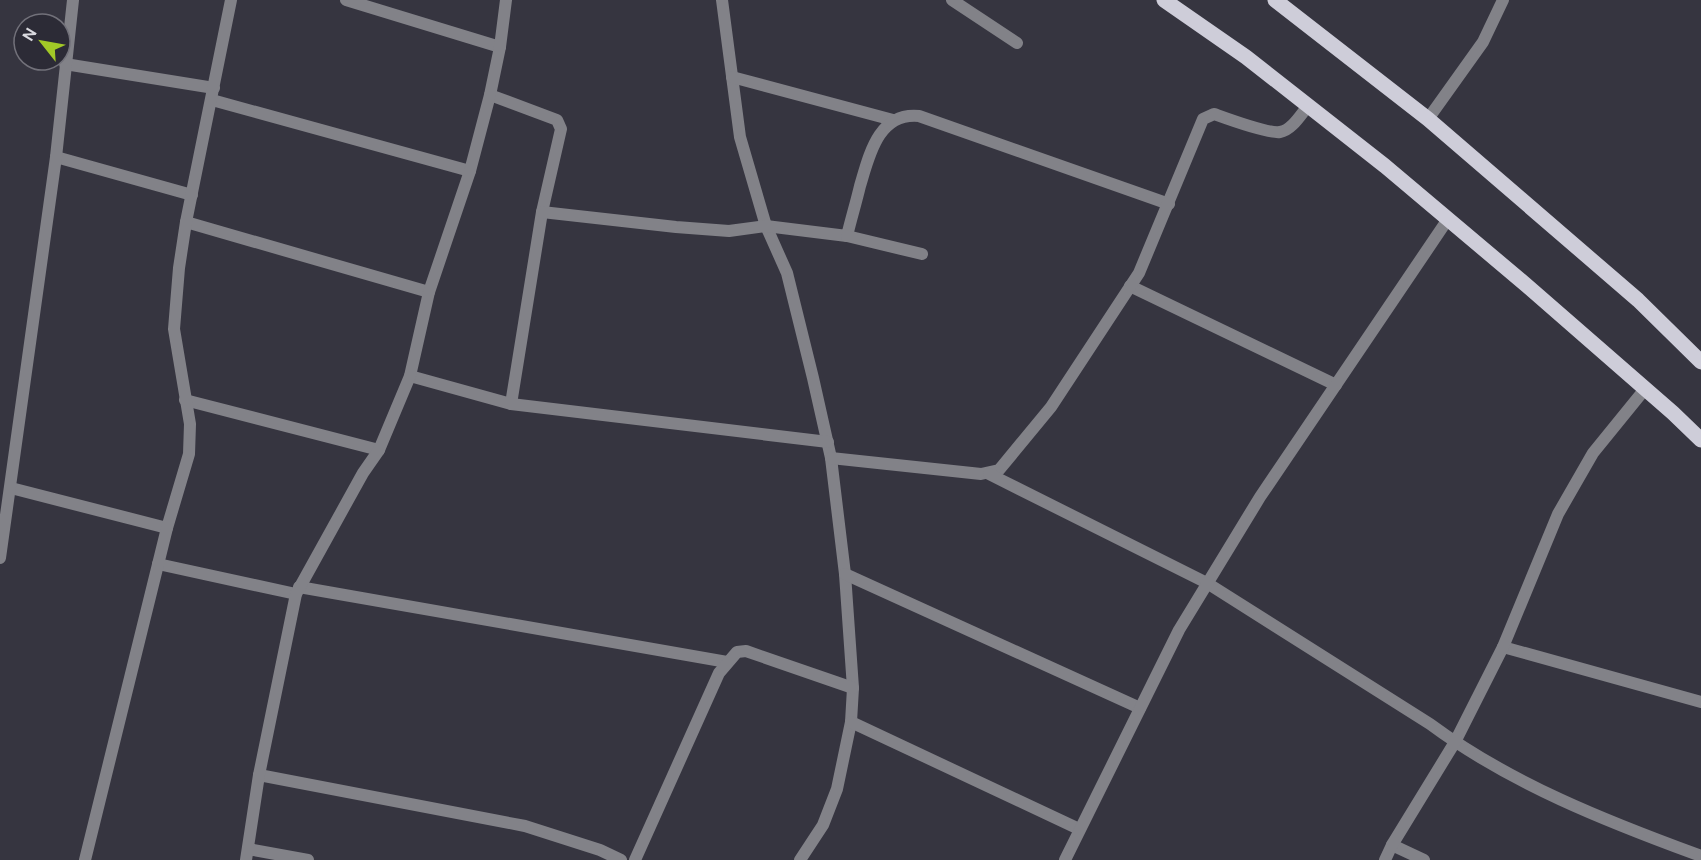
<svg xmlns="http://www.w3.org/2000/svg" width="1701" height="860" font-family="'DM Sans',sans-serif">
  <style>
    .lines { fill: none; stroke-linecap: round; stroke-linejoin: round }
    .lane { stroke: #828288; stroke-width: 12 }
    .street { stroke: #828288; stroke-width: 12 }
    .primary { stroke: #cecdd9; stroke-width: 15 }
  </style>
  <rect width="100%" height="100%" fill="#363540"/>
  <g class="lines">
    <polyline class="lane" points="952,0 1017,43"/>
    <g class="street">
      <polyline points="346,0 500,47"/>
      <polyline points="722,0 740,137 766,226 787,273 813,378 831,458 845,574 853,688 851,722 837,789 823,825 800,860"/>
      <polyline points="65,64 214,88"/>
      <polyline points="732,77 893,120"/>
      <polyline points="490,95 557,120 561,129 542,212 511,404"/>
      <polyline points="212,100 470,171"/>
      <polyline points="1428,119 1483,42 1503,0"/>
      <polyline points="56,157 192,195"/>
      <path d="M 542,212 L 676,227 L 729,231 L 766,226 L 847,236 C 851,219 856,203 860,186 C 869,156 878,112 919,116 L 1169,204"/>
      <polyline points="186,222 429,292"/>
      <polyline points="847,236 922,254"/>
      <polyline points="1130,286 1336,385"/>
      <polyline points="410,376 511,404 828,442"/>
      <polyline points="185,400 379,450"/>
      <path d="M 831,458 L 981,474 L 999,470 L 1051,407 L 1139,273 L 1203,119 L 1214,114 C 1228,119 1268,134 1280,132 C 1292,130 1301,114 1308,106"/>
      <path d="M 989,474 L 1207,583 L 1430,724 C 1511,784 1608,822 1701,856"/>
      <polyline points="11,488 167,528"/>
      <polyline points="0,558 56,157 73,0"/>
      <polyline points="158,564 296,594"/>
      <polyline points="845,574 1140,708"/>
      <polyline points="299,587 727,662"/>
      <polyline points="1503,647 1701,702"/>
      <polyline points="851,722 1079,829"/>
      <polyline points="259,775 525,826 600,850 621,860"/>
      <polyline points="1392,845 1424,860"/>
      <polyline points="248,849 308,860"/>
      <polyline points="85,860 167,528 189,454 190,424 174,329 179,268 186,222 231,0"/>
      <polyline points="246,860 259,775 296,594 363,473 379,450 410,376 429,292 470,171 490,95 500,47 506,0"/>
      <polyline points="635,860 719,673 737,652 746,651 853,688"/>
      <polyline points="1065,860 1179,630 1260,497 1448,219"/>
      <polyline points="1385,860 1392,845 1455,742 1503,647 1558,514 1593,453 1645,389"/>
    </g>
    <g class="primary">
      <polyline points="1164,0 1246,57 1385,166 1525,284 1673,413 1701,440"/>
      <polyline points="1275,0 1428,119 1638,300 1701,362"/>
    </g>
  </g>
  <g transform="translate(42 42) rotate(301)"><circle r="28" fill="#2c2b36" stroke="#72717a" stroke-width="1.5"/>
  <path d="M0-4.5L10 22L0 15L-10 22Z" fill="#a2c927"/>
  <text y="-9" font-size="16" font-weight="bold" text-anchor="middle" fill="#dadae0">N</text>
  </g>
</svg>
